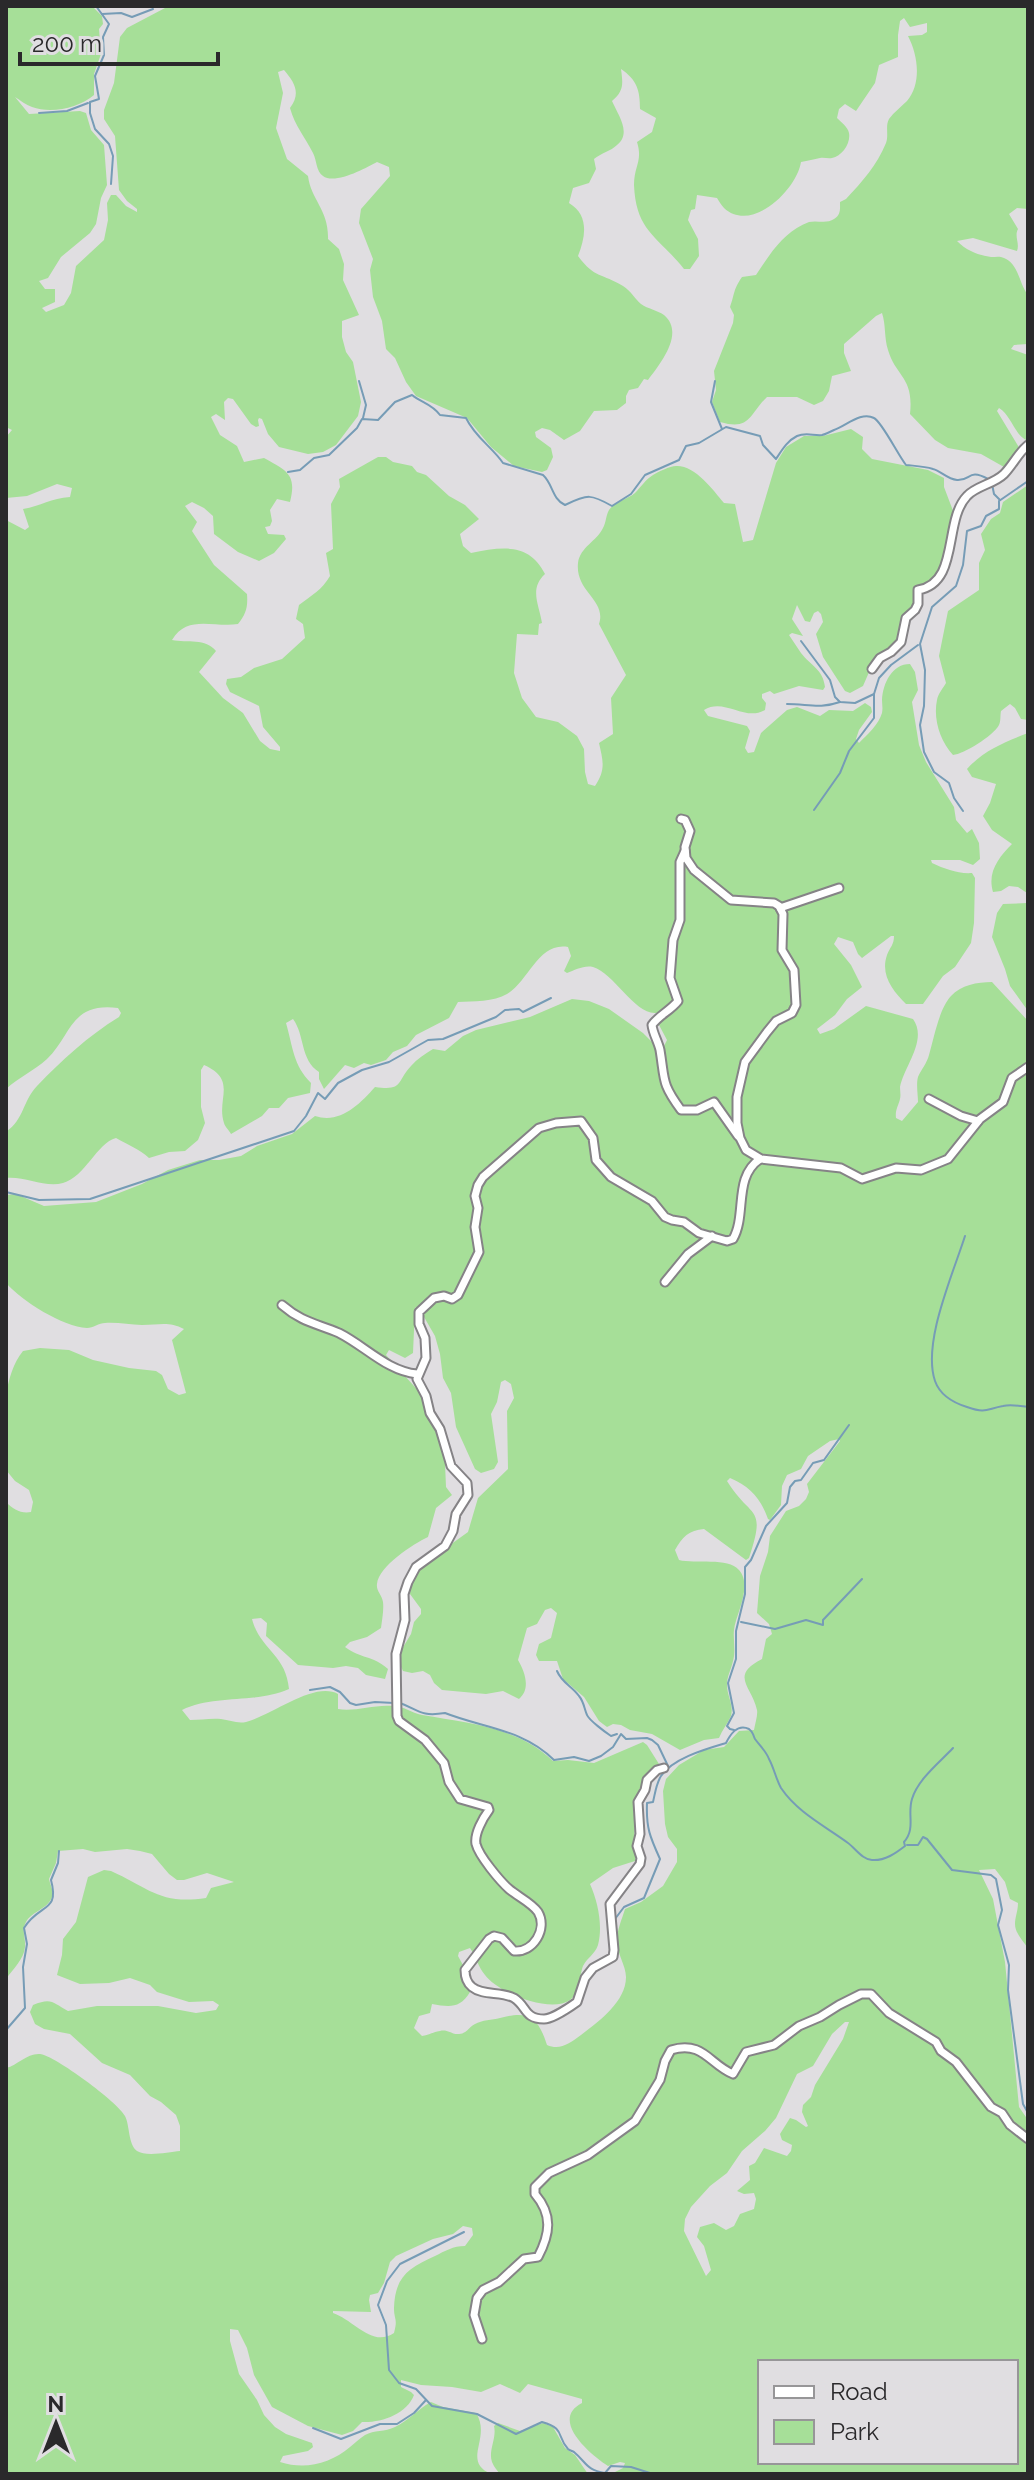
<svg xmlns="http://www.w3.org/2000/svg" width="1034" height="2480" font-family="Raleway,sans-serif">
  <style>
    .green { fill: #a6df98; fill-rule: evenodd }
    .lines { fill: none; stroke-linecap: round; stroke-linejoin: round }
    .stream { stroke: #769cb6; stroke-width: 2 }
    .minor-casing { stroke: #858386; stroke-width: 11 }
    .minor { stroke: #fff; stroke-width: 7 }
  </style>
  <rect width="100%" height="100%" fill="#e0dee1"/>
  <g class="green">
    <path d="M 6,6 L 92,6 L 102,16 L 103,24 L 99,29 L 101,54 L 94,74 L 94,95 C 79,108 51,114 32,107 C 26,105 20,100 15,97 L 29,114 L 80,111 L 86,113 L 91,130 L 104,145 L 107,185 L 101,198 L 96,224 L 90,233 L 61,257 L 48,278 L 39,281 L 45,289 L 55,289 L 55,302 L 42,308 L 46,312 L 64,305 L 71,293 L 76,266 L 104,240 L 108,220 L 107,203 L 111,195 L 116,195 L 126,206 L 137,212 L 137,209 L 127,201 L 119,190 L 115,136 L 104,119 L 104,110 L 114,83 L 120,37 L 127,28 L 165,8 L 171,6 L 1028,6 L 1028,209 L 1017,208 L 1009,214 L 1018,229 C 1014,237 1020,243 1017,251 L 973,238 L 957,241 C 967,251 978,255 991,257 C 996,257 1000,256 1004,258 C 1019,264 1019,284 1028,295 L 1028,344 L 1014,345 L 1011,349 L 1028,355 L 1028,441 C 1014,435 1012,416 999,408 L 997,411 L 1020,449 L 1004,467 L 981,454 L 948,448 L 935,440 L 910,414 C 914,377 896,377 888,350 C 884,337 886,325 882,313 L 876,316 L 844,344 L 844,353 L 851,371 L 832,376 L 829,391 L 823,401 L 814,405 L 797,397 L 767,397 C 749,414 751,431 720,422 L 712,402 L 716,390 L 714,371 L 733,323 L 734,315 L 730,307 C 735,293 733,290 742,277 L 756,275 C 770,254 784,231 809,222 C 817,220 827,224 834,219 C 841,215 840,209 840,202 L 846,199 C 862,182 877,165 886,143 C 889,135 885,126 889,119 C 894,112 901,107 907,101 C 922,83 918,55 908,36 L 922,35 L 927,32 L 927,23 L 910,27 L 904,18 L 900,21 L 898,35 L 898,57 L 879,65 L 875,83 L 856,111 L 845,104 L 839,109 L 837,118 C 841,122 848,127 849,133 C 851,143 842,156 832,158 C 828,159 824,157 820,158 C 814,159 808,161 801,162 C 797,189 752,234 724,208 C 721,205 719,201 717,198 L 697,195 L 695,209 L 691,210 L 688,220 L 698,239 L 699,256 L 690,269 L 684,269 C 658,236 636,232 634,185 C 634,166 643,161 637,142 L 652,132 L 656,118 L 640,109 C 640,90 637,80 621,69 C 623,84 624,91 612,101 C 618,115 632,133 617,145 C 611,151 601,153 594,159 L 596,169 L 589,183 L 573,188 L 569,203 C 589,215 586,236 578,256 C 595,279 602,273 623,286 C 631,291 635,299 641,304 C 648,309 657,310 664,315 C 685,333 661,363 648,380 L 644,379 L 638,388 L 629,390 L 626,396 L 626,403 L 617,410 L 594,411 L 580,431 L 564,440 L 550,430 L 542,428 L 535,432 L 536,437 L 551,448 L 553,457 L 547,470 L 542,472 L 514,466 L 491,447 L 467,418 L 416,396 L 406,382 L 395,358 L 386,349 L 382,321 L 373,297 L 370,270 L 373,259 L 359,223 L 361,209 L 390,176 L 389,167 L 377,162 C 366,168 335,185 323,176 C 316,171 317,161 313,153 C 305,137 295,126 290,108 C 301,93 295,83 284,70 L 278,72 L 283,93 L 276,128 L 287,159 L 308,176 C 311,200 329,210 328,239 L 339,249 L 344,264 L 343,280 L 359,315 L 342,321 L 342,337 L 346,352 L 353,362 L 361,402 L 358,416 L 336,445 L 323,452 L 308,454 L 279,447 L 268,434 L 262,419 L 259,418 L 258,420 L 259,426 L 256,427 L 251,424 L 233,399 L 228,398 L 224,402 L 225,420 L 216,414 L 211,417 L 220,435 L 237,446 L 244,462 L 264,458 C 287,471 297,474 290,502 L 277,499 L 270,510 L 272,521 L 270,526 L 265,527 L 268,534 L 284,535 L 286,539 L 274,553 L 259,561 L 238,552 L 214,534 L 213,516 L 204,508 L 192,502 L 185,506 L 197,522 L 192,531 L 214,565 L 247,594 C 248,607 246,614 238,624 C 214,628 187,614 172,640 C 187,643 206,638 216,651 L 199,672 L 223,698 L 243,713 L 260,741 L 270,749 L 280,751 L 280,747 L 263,727 L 259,706 L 230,692 L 226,684 L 227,679 L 241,677 L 254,668 L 282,659 L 305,638 L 303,624 L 296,619 L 299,605 C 312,595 322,590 330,576 L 326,553 L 333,549 L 331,504 L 340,487 L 339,479 L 378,457 L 386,457 L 393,462 L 412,466 L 417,472 L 426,475 L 449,496 L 465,505 L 479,519 L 460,534 L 463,546 L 471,553 C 502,547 529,542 545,574 C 529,589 539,604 542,623 L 539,624 L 538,635 L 517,634 L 514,673 L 522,698 L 536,717 L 558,722 L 577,736 L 584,749 L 585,772 L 588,784 L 595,786 C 606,770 603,761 599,743 L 613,734 L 611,698 L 626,675 L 599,624 C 607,600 575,592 578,563 C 580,547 597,541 603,528 C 606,523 606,515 609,510 C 614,502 628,499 635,493 C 641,487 645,480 653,475 C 658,472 670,466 676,466 C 695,465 713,490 724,503 L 735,504 L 743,542 L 753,540 L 776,463 L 786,447 L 804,436 L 823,436 L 851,429 L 863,437 L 862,449 L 872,459 L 928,470 L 944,478 L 944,487 L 955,516 L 939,573 L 916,600 L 894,647 L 873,663 L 863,686 L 850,693 L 845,691 L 823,657 L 816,634 L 823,622 L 821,614 L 818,611 L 814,613 L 810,622 L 805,621 L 797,605 L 792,619 L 803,636 L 792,633 L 789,635 C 793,641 797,647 801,653 C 811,666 823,669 825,687 L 823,690 L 799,686 L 774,694 L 770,691 L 762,694 L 762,698 L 766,703 L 765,710 C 745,722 724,697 704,710 L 708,716 L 747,726 L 750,731 L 745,748 L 748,753 L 754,752 L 761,733 L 787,710 L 797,707 L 820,716 L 829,710 L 853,711 L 865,703 L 871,707 L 872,712 L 859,730 L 856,739 L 859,743 C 867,735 879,724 882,713 C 883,708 882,704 882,700 C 883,683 892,664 910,664 L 915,672 L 918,690 L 912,702 L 919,745 L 926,762 L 954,807 L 956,820 L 967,833 L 972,829 L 979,843 L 980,859 L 973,865 L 960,860 L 931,860 L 932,863 C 945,869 958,874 972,873 L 975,878 L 974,923 L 971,943 L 955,967 L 943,976 L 923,1004 L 906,1004 C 893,991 880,975 887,955 C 890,947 894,945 894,936 L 891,936 L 862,958 L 858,954 L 853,942 L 838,937 L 834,944 L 851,965 L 862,987 L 847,999 L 835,1015 L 817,1029 L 820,1034 L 834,1029 L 866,1006 L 913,1019 C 928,1040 904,1066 900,1087 C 900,1091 901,1095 900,1099 C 898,1107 895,1110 896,1118 L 902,1121 L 918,1102 C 918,1095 916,1084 918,1077 C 921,1070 927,1063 929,1055 C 934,1038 939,1009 951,996 C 961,985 977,982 992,982 L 1028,1021 L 1028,1949 C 1024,1941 1015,1934 1015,1924 C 1015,1917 1018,1911 1018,1903 L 1010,1899 L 1005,1882 L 995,1869 L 979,1870 L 993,1899 L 1005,1962 L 1019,2107 L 1028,2120 L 1028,2474 L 611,2474 L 623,2468 L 625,2463 L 620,2462 L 608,2466 C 591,2455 549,2420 582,2403 L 582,2399 L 528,2384 L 520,2393 L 500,2384 L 481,2392 L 452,2387 L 421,2385 L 401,2380 L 401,2387 L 411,2392 L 414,2395 C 407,2414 381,2423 362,2422 L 353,2431 L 342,2435 L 308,2426 L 272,2407 L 254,2375 L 247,2348 L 238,2330 L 230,2329 L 230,2341 L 239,2374 L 257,2400 L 264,2415 L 275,2427 L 286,2434 L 312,2443 L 313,2447 L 308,2451 L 283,2456 L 280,2462 C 305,2470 330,2464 350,2447 C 355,2443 359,2439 365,2435 C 374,2430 385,2432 395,2427 C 408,2421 418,2409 431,2402 L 443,2407 L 476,2413 C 492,2438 461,2461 491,2474 L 6,2474 L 6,2068 C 18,2065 27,2053 40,2054 C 54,2055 119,2103 125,2116 C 130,2126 128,2144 137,2151 C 146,2157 169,2152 180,2151 L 180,2126 L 176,2115 L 161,2102 L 150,2096 L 130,2075 L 102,2063 L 70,2034 L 44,2029 L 35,2024 L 30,2012 L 33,2005 C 52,1997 53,2003 68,2011 L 97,2006 L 158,2006 L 196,2013 L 216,2010 L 219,2005 L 213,2001 L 189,2002 L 157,1992 L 150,1985 L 130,1978 L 109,1983 L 80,1984 L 57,1975 L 62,1955 L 63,1939 L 76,1922 L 88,1877 L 104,1870 L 111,1871 C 149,1888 160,1905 206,1898 L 211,1888 L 234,1882 L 207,1873 L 184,1880 L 177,1880 L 169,1874 L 152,1854 L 140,1851 L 127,1849 L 95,1852 L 83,1849 L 58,1851 L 56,1863 L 49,1879 C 50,1885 54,1890 52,1897 C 48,1909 32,1911 26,1922 C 21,1931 26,1938 25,1947 C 24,1959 13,1969 6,1979 L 6,1502 C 13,1509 21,1514 31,1512 L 33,1502 L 29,1490 L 15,1481 L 6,1470 L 6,1394 C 9,1379 13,1363 23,1351 L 40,1348 L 69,1350 L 93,1360 L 129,1368 L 156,1371 L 162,1375 L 168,1389 L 179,1395 L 186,1393 L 172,1340 L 184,1329 C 169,1321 159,1325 142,1325 C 130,1325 117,1322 105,1323 C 99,1323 93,1328 87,1328 C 63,1327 22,1301 6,1283 L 6,1195 L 16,1194 L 44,1206 L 96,1202 L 142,1184 L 168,1170 L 200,1160 L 219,1160 L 241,1156 L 257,1146 L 292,1134 L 315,1116 C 340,1124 359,1105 375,1087 C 404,1091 396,1082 411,1066 C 417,1059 425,1054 433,1049 L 445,1051 L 463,1036 L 476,1030 L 530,1017 L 572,999 L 589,1001 L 609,1009 L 643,1033 L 657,1047 L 663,1048 L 667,1040 L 659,1025 L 659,1021 L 671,1013 L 668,1008 C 666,1009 658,1013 656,1013 C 635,1015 614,973 593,967 C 584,965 575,970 567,973 L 564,971 L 571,956 L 568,947 C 538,942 529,981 507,994 C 494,1002 473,1001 458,1002 L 449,1018 L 416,1035 L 407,1046 L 393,1052 L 386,1060 L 371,1065 L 364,1063 L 354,1068 L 345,1065 L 324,1089 L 319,1079 L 319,1072 C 300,1060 305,1035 293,1019 L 286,1023 C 293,1047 293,1065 311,1083 L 310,1093 L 288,1098 L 279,1108 L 269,1108 L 262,1116 L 231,1134 C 229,1130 225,1127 224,1123 C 216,1099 238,1080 204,1065 L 201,1070 L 201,1107 L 205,1123 L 198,1140 L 185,1151 L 169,1152 L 149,1158 C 139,1149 128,1145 116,1138 C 97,1143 85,1177 63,1183 C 45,1188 25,1176 6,1178 L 6,1132 C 25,1118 22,1102 37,1086 C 62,1060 88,1036 119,1017 L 121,1013 L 118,1008 C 70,1002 72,1035 47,1059 C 34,1071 19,1077 6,1089 L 6,520 L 25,530 L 29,527 L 23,509 C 41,506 51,498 70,497 L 72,488 L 57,484 L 27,496 L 6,498 L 6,437 L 12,430 L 6,427 ZM 415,1307 L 424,1317 L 435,1336 L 440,1354 L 443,1378 L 451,1393 L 456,1427 L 475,1469 L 481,1473 L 494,1469 L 498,1462 L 491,1414 L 497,1402 L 501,1382 L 505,1380 L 511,1384 L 514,1398 L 507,1411 L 508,1469 L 478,1498 L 468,1532 L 418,1568 L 411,1580 L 410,1594 L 421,1609 L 421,1614 L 414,1622 L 411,1634 L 402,1649 L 399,1663 L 403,1671 L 412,1673 L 423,1671 L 430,1675 L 434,1683 L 442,1690 L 486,1694 L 503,1691 L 519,1699 C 531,1689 525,1672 518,1660 L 527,1628 L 537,1624 L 545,1610 L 551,1608 L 557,1613 L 551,1638 L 539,1644 L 536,1655 L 539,1661 L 557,1661 L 563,1679 L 584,1697 L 599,1721 L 607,1727 L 613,1724 L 621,1725 L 630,1730 L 652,1734 L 680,1750 L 704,1740 L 719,1738 C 722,1730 728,1723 731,1716 C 734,1705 727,1696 727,1685 C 727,1676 731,1670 733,1661 C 736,1651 733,1640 734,1630 C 736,1613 753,1586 739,1570 C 728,1557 695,1564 679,1560 L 675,1550 C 682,1537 689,1530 704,1529 L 746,1560 L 749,1558 C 767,1504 751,1520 727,1481 L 730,1478 C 750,1486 761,1499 768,1519 L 770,1520 L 781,1505 L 782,1486 L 787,1475 L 801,1469 L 808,1456 L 830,1441 L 839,1439 L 840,1441 L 807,1484 L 809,1492 L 806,1499 L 799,1506 L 786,1511 L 770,1536 L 768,1552 L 760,1576 L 757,1613 L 769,1624 L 772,1634 L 766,1639 L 762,1659 C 729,1676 752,1686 757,1710 C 758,1715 755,1724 754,1730 L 739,1731 L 724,1747 L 704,1750 L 679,1765 L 666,1779 L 663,1791 L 665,1824 L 668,1837 L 677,1849 L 677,1862 L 663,1886 L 641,1902 L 625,1909 C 622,1919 617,1930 617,1940 C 616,1952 626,1965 626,1977 C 626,2002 598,2022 581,2035 C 570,2043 560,2051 547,2045 C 538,2017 529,2010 500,2018 C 492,2020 482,2020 475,2024 C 469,2027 466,2034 459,2034 C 452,2035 448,2029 440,2031 C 433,2032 429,2035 422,2036 L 414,2028 L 419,2016 L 430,2013 L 432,2004 C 449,2007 460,2009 470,1992 L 465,1987 L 464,1967 L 458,1956 L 459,1952 L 470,1948 C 476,1956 478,1967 485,1975 C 497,1992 550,2014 570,2000 C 580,1992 579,1977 583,1966 C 587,1958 595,1954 598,1945 C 603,1926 598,1902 590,1884 L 613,1868 L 635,1861 C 637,1853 634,1849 634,1841 C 635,1827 635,1813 635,1799 C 644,1787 646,1775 659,1764 L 647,1745 L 643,1742 L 594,1763 L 568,1760 L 553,1761 C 518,1727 468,1723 422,1715 C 411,1713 404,1706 393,1706 C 375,1704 355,1712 338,1709 L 338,1694 C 314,1681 273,1715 246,1722 C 237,1724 230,1720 221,1719 C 211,1718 200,1720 190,1720 L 182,1710 C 214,1694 255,1704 289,1689 C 286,1654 260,1650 252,1619 L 261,1618 L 267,1623 L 266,1636 L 298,1665 L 333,1668 L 346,1666 L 358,1668 L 366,1675 L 385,1679 L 388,1669 C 372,1655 361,1659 345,1647 L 350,1642 L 367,1637 L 381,1628 C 382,1620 384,1610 383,1602 C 382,1595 376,1591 377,1584 C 379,1566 413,1544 428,1537 L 436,1508 L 452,1495 L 446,1487 L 445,1463 L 440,1439 L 434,1422 L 424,1408 L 423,1396 L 386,1355 L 389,1350 L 405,1358 L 413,1353 ZM 845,2022 L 849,2022 L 843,2039 L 815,2085 L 811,2097 L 803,2105 L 802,2112 L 808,2126 L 806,2127 L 796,2120 L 790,2118 L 780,2134 L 782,2140 L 792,2145 L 791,2151 L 787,2156 L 764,2148 L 755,2163 L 749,2166 L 750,2180 L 737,2191 L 744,2194 L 754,2193 L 756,2199 L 754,2209 L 740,2214 L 734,2226 L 726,2230 L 714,2223 L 700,2227 L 697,2237 L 704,2246 L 711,2270 L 706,2276 L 684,2231 L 685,2219 L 691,2207 L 710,2186 L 727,2173 L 742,2151 L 765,2131 L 776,2118 L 797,2074 L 813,2066 L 832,2034 ZM 463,2226 L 472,2228 L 473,2235 L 465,2246 C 453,2246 445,2251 435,2256 C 409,2268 395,2276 394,2308 C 394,2320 398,2318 394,2333 C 372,2348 354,2320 333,2313 L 333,2311 L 371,2312 L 369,2300 L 370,2295 L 378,2293 L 384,2283 L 390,2262 L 396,2256 L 433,2239 L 453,2234 ZM 760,2362 L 1016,2362 L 1016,2462 L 760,2462 Z"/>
    <path d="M 1028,485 L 1028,720 L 1021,719 L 1015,708 L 1010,704 L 1001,711 C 1000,716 1001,721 999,725 C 993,736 964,754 953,755 C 940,741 933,719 937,700 C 938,694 943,688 946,683 L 939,656 L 948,611 L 979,590 L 979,563 L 985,550 L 981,534 L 991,519 L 1000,513 L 1003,502 Z"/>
    <path d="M 1028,733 L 1028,1011 L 1010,986 L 1005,969 L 992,937 L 997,913 L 1003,904 L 1027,903 L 1027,893 L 1018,887 L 1009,886 L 1001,891 L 993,892 C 987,872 999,857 1012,844 L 992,830 L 983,816 L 990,803 L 996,784 L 972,777 L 967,769 C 984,750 1005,742 1028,733 Z"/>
    <path d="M 498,2423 L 520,2431 L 543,2423 L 553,2427 L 565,2448 L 575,2455 L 588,2474 L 500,2474 C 497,2470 494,2467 492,2462 C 488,2451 497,2438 494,2426 Z"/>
  </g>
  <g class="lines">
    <g class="stream">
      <polyline points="96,6 109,24 103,37 104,55 95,76 99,99 90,102 90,113 95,129 109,144 113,156 111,184"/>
      <polyline points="102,14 121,13 132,17 153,9"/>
      <polyline points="39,113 67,111 88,103"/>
      <polyline points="359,381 366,405 363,418"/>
      <polyline points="715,381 711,402 722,429"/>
      <path d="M 288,472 L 300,470 L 314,458 L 329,455 L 357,428 L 362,419 L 378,420 L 395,402 L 412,395 C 422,403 432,404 440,415 L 466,418 C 475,437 492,447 503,463 L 543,475 C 553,484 552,499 565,505 C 588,494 591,494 612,506 L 631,494 L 645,475 L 679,460 L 686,446 L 699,443 L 726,427 L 760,436 L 763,445 L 776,459 C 782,450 787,441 797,436 C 806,432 814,436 822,435 C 826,434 830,432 834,430 C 846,426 861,411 874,418 C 882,422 898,455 906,465 C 915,466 924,466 933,469 C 941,471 947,479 957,480 C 971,481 968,468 988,479"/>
      <polyline points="992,484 994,494 1000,500"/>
      <polyline points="801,641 830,680 835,697 840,702 855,703 874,694"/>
      <path d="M 787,704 C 808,704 820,709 840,702"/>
      <polyline points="814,810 840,773 849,751 874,718 874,694 879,678 891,665 918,645"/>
      <polyline points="963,811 954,798 949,783 934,772 924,752 920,725 924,706 925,670 920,644 932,607 956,586 963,565 967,531 981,526 986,516 999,509 999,501 1028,481"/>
      <polyline points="6,1192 39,1200 90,1199 294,1131 306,1116 318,1093 325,1099 338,1083 362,1070 389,1062 428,1040 443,1039 496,1017 505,1010 519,1009 523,1012 551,998"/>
      <path d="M 965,1236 C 953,1274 922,1343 935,1381 C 940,1395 954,1403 967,1407 C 987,1414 986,1409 1003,1406 C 1011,1404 1021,1406 1028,1407"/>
      <polyline points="741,1622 775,1629 806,1620 823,1625 823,1620 862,1579"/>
      <path d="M 557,1671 C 562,1683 572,1686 579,1696 C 584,1702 584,1708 587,1715 C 589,1720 605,1732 611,1736 L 617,1734"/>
      <polyline points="310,1690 330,1687 340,1692 350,1703 356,1705 375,1702 394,1703"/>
      <path d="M 400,1703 C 419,1710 420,1717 445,1713 C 483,1728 523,1729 554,1760 L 574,1757 L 589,1761 L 601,1756 L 613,1747 L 621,1734 L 626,1739 L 647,1738 L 652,1740 L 658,1745 L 668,1766"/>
      <polyline points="734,1730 730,1729 727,1726 734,1713 728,1683 736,1659 736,1631 745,1594 745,1567 751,1560 766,1526 787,1503 790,1487 795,1481 801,1480 813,1463 824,1460 849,1425"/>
      <polyline points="907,1845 918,1845 923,1837 927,1839 952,1870 991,1875 996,1879 1002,1910 998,1925 1009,1965 1008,1990 1023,2104 1028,2113"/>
      <path d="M 615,1919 L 624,1907 L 644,1898 L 660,1859 C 650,1837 646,1828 647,1803 L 653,1802 C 655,1794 656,1784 661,1776 C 673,1758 706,1749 726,1743 C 730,1735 737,1723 749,1729 C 754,1733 752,1733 755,1739 C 760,1746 766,1751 769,1759 C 774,1768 776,1779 781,1788 C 798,1813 825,1826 848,1843 C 856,1849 863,1860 872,1860 C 885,1861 896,1853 905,1846 L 904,1842 C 916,1828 907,1815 912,1799 C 918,1779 940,1762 953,1748"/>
      <path d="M 6,2030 L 25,2008 L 23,1967 L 27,1944 L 24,1928 C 39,1903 60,1913 51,1880 L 58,1863 L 59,1851"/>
      <path d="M 464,2232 L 400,2264 L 387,2281 L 378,2305 L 386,2325 L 389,2370 L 399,2383 L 416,2389 L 432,2406 L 477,2414 L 516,2434 L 542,2422 C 566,2429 556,2436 568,2449 C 569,2450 572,2451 574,2452 C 587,2463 586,2470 605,2473 L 611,2466 L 631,2467 L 653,2474"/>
      <polyline points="313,2428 341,2439 380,2424 397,2424 414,2413 426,2400"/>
    </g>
    <g class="minor-casing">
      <g id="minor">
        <path d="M 872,669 L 880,658 L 891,652 L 901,642 L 906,618 L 915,610 L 918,604 L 918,590 C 960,583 943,521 967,496 C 976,486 994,484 1004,474 C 1013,465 1018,453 1028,445"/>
        <polyline points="681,819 685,820 690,831 685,847 686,858 694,870 731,900 774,903 779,906 783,914 782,950 794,970 796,1005 792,1013 776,1021 767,1032 745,1062 737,1097 737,1123 740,1138 746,1150 761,1159 841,1168 862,1179 896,1168 921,1170 948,1159 980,1119 1003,1102 1012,1078 1028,1067"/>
        <path d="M 685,851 L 680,862 L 680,920 L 673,940 L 670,978 L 678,1001 C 670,1011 659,1015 652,1025 C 653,1034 658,1041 660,1050 C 665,1080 661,1083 681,1110 L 697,1110 L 714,1102 L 738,1136"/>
        <polyline points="780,908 839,888"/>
        <polyline points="929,1099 961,1116 978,1121"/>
        <polyline points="665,1282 688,1254 712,1236"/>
        <path d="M 282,1305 C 303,1323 316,1323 339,1333 C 365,1346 387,1371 417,1374"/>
        <path d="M 664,1768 L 657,1770 L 647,1780 L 645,1790 L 638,1802 L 640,1834 L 637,1846 L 641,1858 L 640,1864 L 610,1904 L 614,1950 L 613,1957 L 593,1968 L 585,1978 L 577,2002 C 570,2007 552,2019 544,2019 C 524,2019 527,2006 514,1998 C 501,1991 483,1996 472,1987 C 467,1983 465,1977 465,1970 L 489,1939 L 494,1936 L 502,1938 L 514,1951 C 533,1953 548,1929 538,1912 C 532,1903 517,1896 509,1889 C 500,1881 479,1856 476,1844 C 474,1834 483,1818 489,1810 L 488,1807 L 460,1799 L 449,1782 L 444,1763 L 425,1740 L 399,1721 L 397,1716 L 396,1654 L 405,1620 L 404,1594 L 408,1582 L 416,1567 L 445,1546 L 453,1531 L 456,1514 L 468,1495 L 467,1483 L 451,1466 L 440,1429 L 430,1413 L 426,1396 L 417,1379 L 426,1358 L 425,1338 L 419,1324 L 419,1312 L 434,1298 L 444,1296 L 452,1299 L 458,1295 L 479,1252 L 475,1227 L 478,1208 L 475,1196 L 478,1185 L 483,1177 L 539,1128 L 556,1123 L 581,1121 L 593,1138 L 596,1160 L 611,1177 L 652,1201 L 665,1217 L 672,1220 L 684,1222 L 699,1233 L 727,1241 L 733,1239 C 747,1215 733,1177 760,1159"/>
        <path d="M 482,2339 L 474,2315 L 477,2298 L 483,2290 L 499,2282 L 524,2259 L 538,2257 C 550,2234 553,2215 535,2194 L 535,2187 L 549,2173 L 588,2155 L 635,2121 L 660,2080 L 665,2061 L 671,2050 C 703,2040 710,2065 733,2074 L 746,2052 L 774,2045 L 799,2026 L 820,2017 L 839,2005 L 861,1994 L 871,1994 L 889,2013 L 936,2042 L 941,2051 L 956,2062 L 991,2107 L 1002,2113 L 1010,2125 L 1028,2139"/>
      </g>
    </g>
    <use href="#minor" class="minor"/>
  </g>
  <rect width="1034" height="2480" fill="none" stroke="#2a292b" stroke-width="16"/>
  <rect x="758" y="2360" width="260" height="104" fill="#e0dee1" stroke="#979698" stroke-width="2"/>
  <rect x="774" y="2386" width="40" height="12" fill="#ffffff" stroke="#979698" stroke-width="2"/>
  <text x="830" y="2400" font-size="24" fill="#2a292b">Road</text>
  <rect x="774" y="2420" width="40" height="24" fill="#a6df98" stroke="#979698" stroke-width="2"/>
  <text x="830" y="2440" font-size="24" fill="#2a292b">Park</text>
  <g transform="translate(56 2424)" stroke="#e0dee1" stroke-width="6" paint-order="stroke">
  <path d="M0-6L14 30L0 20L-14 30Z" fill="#2a292b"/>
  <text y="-12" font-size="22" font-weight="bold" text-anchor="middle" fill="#2a292b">N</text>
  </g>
  <path d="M20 52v12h198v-12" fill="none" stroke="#2a292b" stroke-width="4"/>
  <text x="32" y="52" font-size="24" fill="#2a292b" stroke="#e0dee1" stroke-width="6" paint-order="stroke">200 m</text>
</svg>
